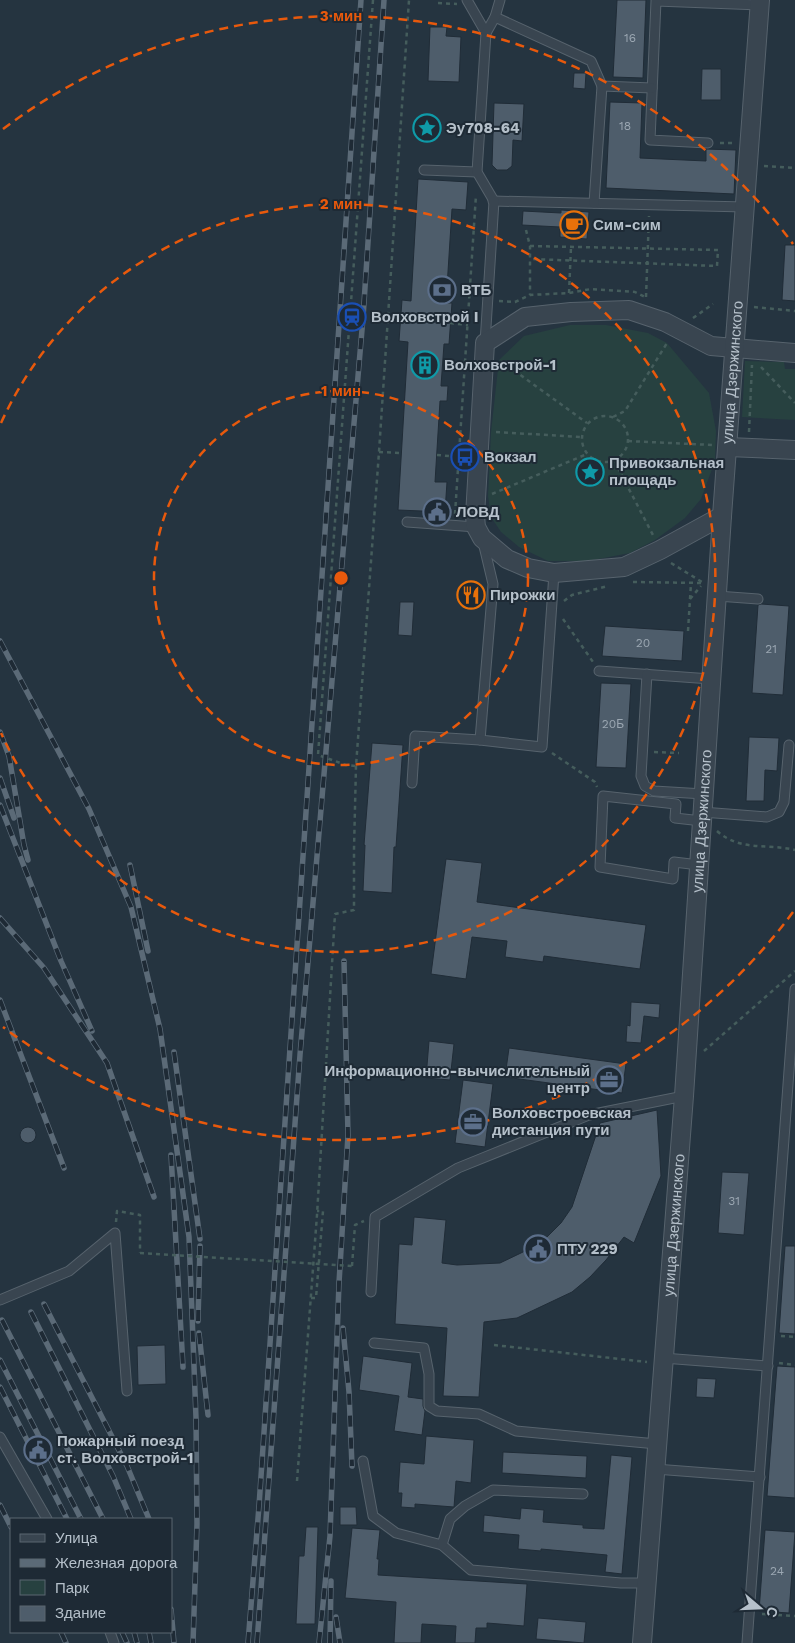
<svg xmlns="http://www.w3.org/2000/svg" width="795" height="1643" font-family="'Work Sans',sans-serif">
  <style>
    .green { fill: #274140 }
    .building { fill: #4e5d6b; stroke: #202c37 }
    .lines { fill: none; stroke-linecap: round; stroke-linejoin: round }
    .service-casing { stroke: #57636d; stroke-width: 11 }
    .minor-casing { stroke: #57636d; stroke-width: 20 }
    .path { stroke: #455d5c; stroke-width: 2.5; stroke-dasharray: 4 4; stroke-linecap: butt }
    .service { stroke: #394550; stroke-width: 9 }
    .minor { stroke: #394550; stroke-width: 18 }
    .rail-casing { stroke: #5b6a77; stroke-width: 5.5 }
    .rail { stroke: #1e2a35; stroke-width: 4; stroke-dasharray: 11; stroke-linecap: butt }
    .path-bridge { stroke: #455d5c; stroke-width: 2.5; stroke-dasharray: 4 4; stroke-linecap: butt }
    .ring { fill: none; stroke: #e8590c; stroke-width: 2.5; stroke-dasharray: 9 6 }
    .labels { text-anchor: middle; dominant-baseline: central; stroke-width: 4; stroke-linejoin: round; paint-order: stroke }
    .number-label { font-size: 12px; fill: #9ba7b2 }
    .poi-label { font-size: 15px; font-weight: bold; fill: #b5c0ca; stroke: #1e2a35; text-anchor: start }
    .street-label { font-size: 15px; fill: #b5c0ca; stroke: #1e2a35 }
    .centre { fill: #e8590c; stroke: #1e2a35; stroke-width: 2.5 }
    .ring-label { font-size: 15px; text-anchor: middle; font-weight: bold; fill: #e8590c; stroke: #1e2a35; stroke-width: 4; stroke-linejoin: round; paint-order: stroke }
  </style>
  <rect width="100%" height="100%" fill="#253440"/>
  <g class="green">
    <polygon points="570,325 606,325 648,333 667,343 709,393 716,431 715,461 701,499 685,518 655,540 630,553 588,561 548,561 519,547 501,532 491,517 488,496 491,432 499,360 524,336"/>
    <polygon points="745,361 784,362 785,369 795,369 795,420 742,417"/>
  </g>
  <g class="building">
    <polygon points="617,0 646,0 643,78 613,77"/>
    <polygon points="430,27 447,27 446,36 461,37 459,82 428,81"/>
    <polygon points="702,69 721,69 721,100 701,100"/>
    <polygon points="574,73 586,73 585,89 573,88"/>
    <polygon points="610,102 642,103 640,158 706,161 706,149 736,150 734,194 606,188"/>
    <polygon points="494,103 524,104 522,141 513,140 512,166 507,170 497,170 492,165"/>
    <polygon points="418,179 468,182 466,210 452,209 446,303 452,303 449,344 444,344 441,386 448,386 447,401 440,401 435,482 447,482 445,512 398,510 408,342 399,341 402,300 411,301"/>
    <polygon points="561,210 589,212 587,239 560,237 560,227 522,225 523,211 561,213"/>
    <polygon points="785,245 795,245 795,301 782,300"/>
    <polygon points="400,602 414,602 412,636 398,635"/>
    <polygon points="761,604 789,606 783,695 752,693 758,605"/>
    <polygon points="605,626 684,631 682,661 602,656"/>
    <polygon points="601,683 631,684 626,768 596,767"/>
    <polygon points="749,737 779,738 777,771 765,770 764,801 746,801"/>
    <polygon points="372,743 403,745 396,847 394,847 392,893 363,891 365,845 364,845"/>
    <polygon points="446,859 482,863 477,902 646,925 640,969 544,956 543,962 505,957 507,941 472,937 466,979 431,974"/>
    <polygon points="631,1002 660,1004 659,1018 644,1016 641,1043 626,1042 627,1025 630,1026"/>
    <polygon points="429,1041 454,1044 450,1080 426,1078"/>
    <polygon points="509,1048 626,1064 622,1093 505,1077"/>
    <polygon points="463,1080 493,1084 485,1147 455,1143"/>
    <polygon points="657,1110 661,1176 634,1243 624,1237 606,1260 590,1277 572,1292 517,1318 484,1322 479,1397 443,1396 447,1328 395,1324 399,1244 412,1245 414,1217 446,1220 442,1263 457,1265 500,1263 523,1252 546,1238 561,1223 572,1207 600,1123"/>
    <circle cx="28" cy="1135" r="8"/>
    <polygon points="722,1172 749,1173 744,1235 718,1233"/>
    <polygon points="785,1246 795,1246 795,1334 779,1333"/>
    <polygon points="165,1345 166,1384 138,1385 137,1346"/>
    <polygon points="363,1356 412,1363 408,1397 423,1399 423,1406 425,1411 422,1435 394,1431 399,1396 359,1390"/>
    <polygon points="777,1366 795,1367 795,1498 767,1496"/>
    <polygon points="697,1378 716,1379 714,1398 696,1397"/>
    <polygon points="426,1436 474,1440 471,1483 456,1481 454,1507 415,1504 415,1508 401,1507 402,1493 398,1493 400,1462 424,1464"/>
    <polygon points="503,1452 587,1456 586,1478 502,1473"/>
    <polygon points="611,1455 632,1457 622,1574 605,1572 607,1555 541,1549 541,1551 518,1549 519,1535 483,1532 484,1515 520,1519 521,1508 544,1510 543,1522 583,1525 583,1528 604,1529"/>
    <polygon points="340,1507 356,1507 357,1525 340,1525"/>
    <polygon points="306,1527 318,1527 315,1624 296,1624 299,1556 304,1556"/>
    <polygon points="352,1528 380,1530 377,1559 379,1559 378,1575 527,1584 524,1626 487,1623 487,1628 476,1628 475,1643 455,1643 456,1626 422,1624 421,1643 394,1643 396,1602 345,1598"/>
    <polygon points="765,1530 795,1532 789,1613 759,1611"/>
    <polygon points="538,1618 586,1622 584,1643 536,1639"/>
  </g>
  <g class="lines">
    <g class="service-casing">
      <g id="service">
        <polyline points="467,0 486,33"/>
        <polyline points="495,17 591,61 602,86"/>
        <polyline points="708,143 650,140 656,1 760,5"/>
        <polyline points="424,170 477,172"/>
        <polyline points="493,201 745,207"/>
        <polyline points="594,203 602,86 652,88"/>
        <polyline points="485,343 494,201 477,172 486,33 495,17 500,0"/>
        <polyline points="407,522 476,527"/>
        <polyline points="483,542 493,584 480,740 542,747 554,573"/>
        <polyline points="717,596 758,599"/>
        <polyline points="599,671 711,679"/>
        <polyline points="647,674 641,776 645,786 654,791 704,794"/>
        <polyline points="412,783 415,736 480,740"/>
        <polyline points="702,812 767,817 779,812 784,802 789,745"/>
        <polyline points="699,865 674,862 673,879 600,867 603,796 676,804 675,818 702,821"/>
        <polyline points="371,1292 375,1217 458,1168 589,1115 684,1096"/>
        <polyline points="0,1300 69,1271 115,1233 127,1391"/>
        <polyline points="374,1343 424,1348 429,1374 429,1406 437,1411 479,1414 516,1431 657,1444"/>
        <polyline points="663,1358 768,1366"/>
        <polyline points="0,1437 47,1519"/>
        <polyline points="363,1461 373,1516 396,1533 442,1545 471,1570 621,1583 645,1583"/>
        <polyline points="655,1469 760,1477"/>
        <polyline points="442,1545 450,1519 465,1506 493,1490 583,1494"/>
        <polyline points="110,1632 114,1643"/>
        <polyline points="747,1643 795,989"/>
      </g>
    </g>
    <g class="minor-casing">
      <g id="minor">
        <polyline points="728,447 795,450"/>
        <polyline points="722,516 660,550 624,567 554,573 528,568 507,559 482,538 476,527 475,516 485,343 525,317 571,312 629,310 665,322 711,346 795,353"/>
        <path id="s1" d="M 642,1643 L 684,1096 L 722,516 L 760,0"/>
      </g>
    </g>
    <g class="path">
      <polyline points="373,0 318,755 346,765 356,766 379,452 409,0"/>
      <polyline points="438,3 457,4"/>
      <polyline points="720,143 734,143"/>
      <polyline points="764,166 795,168"/>
      <polyline points="526,230 530,246 530,295"/>
      <polyline points="530,246 718,250 717,266 530,259"/>
      <polyline points="569,293 571,247"/>
      <polyline points="646,297 649,216"/>
      <polyline points="499,301 515,302 530,295 569,293 591,289 635,292 645,297"/>
      <polyline points="754,307 795,311"/>
      <polyline points="693,318 713,304"/>
      <polyline points="388,319 400,320"/>
      <polyline points="450,323 468,325"/>
      <polyline points="501,361 587,423"/>
      <polyline points="761,367 795,403"/>
      <circle cx="605" cy="439" r="23"/>
      <polyline points="613,417 625,411 667,343"/>
      <polyline points="496,432 581,437"/>
      <polyline points="749,432 752,365"/>
      <polyline points="628,441 712,445"/>
      <polyline points="379,452 401,453"/>
      <polyline points="437,455 459,457"/>
      <polyline points="615,460 619,470 654,537"/>
      <polyline points="492,494 587,454"/>
      <polyline points="455,514 476,195"/>
      <polyline points="671,563 702,582"/>
      <polyline points="633,582 702,583"/>
      <polyline points="690,599 701,586"/>
      <polyline points="564,601 572,595 608,586"/>
      <polyline points="563,619 593,662"/>
      <polyline points="688,631 691,583"/>
      <polyline points="654,752 679,753"/>
      <polyline points="552,753 595,782 597,787"/>
      <path d="M 717,831 C 741,852 766,843 795,850"/>
      <polyline points="704,1051 795,971"/>
      <polyline points="116,1222 117,1211 140,1215 140,1253"/>
      <polyline points="352,1266 355,1225 364,1221"/>
      <polyline points="311,1298 316,1298 323,1211 317,1211"/>
      <polyline points="781,1336 795,1337"/>
      <polyline points="494,1345 647,1362"/>
      <polyline points="779,1363 795,1365"/>
      <polyline points="297,1481 317,1215 335,914 354,910 354,849 356,766"/>
      <polyline points="762,1614 795,1616"/>
    </g>
    <use href="#service" class="service"/>
    <use href="#minor" class="minor"/>
    <g class="rail-casing">
      <g id="rail">
        <polyline points="0,641 89,809 131,907 160,1029 189,1237 196,1418 197,1524 193,1643"/>
        <polyline points="0,732 9,756 24,845 28,860"/>
        <polyline points="0,778 14,818"/>
        <polyline points="0,805 61,961 92,1031"/>
        <polyline points="130,865 148,951"/>
        <polyline points="0,918 44,968 107,1063 154,1197"/>
        <polyline points="0,1000 64,1168"/>
        <polyline points="174,1052 200,1239"/>
        <polyline points="171,1155 183,1367"/>
        <polyline points="44,1304 127,1466 149,1519"/>
        <polyline points="31,1312 113,1476 131,1519"/>
        <polyline points="2,1320 103,1519"/>
        <polyline points="198,1321 200,1246"/>
        <polyline points="343,1328 349,1392 352,1466"/>
        <polyline points="199,1333 208,1415"/>
        <polyline points="0,1360 81,1519"/>
        <polyline points="0,1387 67,1519"/>
        <polyline points="0,1505 11,1527"/>
        <polyline points="171,1609 174,1643"/>
        <polyline points="336,1617 340,1643"/>
        <polyline points="61,1632 66,1643"/>
        <polyline points="122,1632 127,1643"/>
        <polyline points="134,1632 137,1643"/>
        <polyline points="149,1632 151,1643"/>
        <polyline points="248,1643 259,1506 361,0"/>
        <polyline points="257,1643 300,1055 363,318 384,0"/>
        <polyline points="319,1643 330,1536 339,1283 348,1135 344,961"/>
        <polyline points="330,1643 331,1581"/>
      </g>
    </g>
    <use href="#rail" class="rail"/>
    <polyline class="path-bridge" points="140,1253 352,1266"/>
  </g>
  <g class="ring">
    <circle cx="341" cy="578" r="187"/>
    <path d="M1 423A374 374 0 1 1 1 733"/>
    <path d="M793 912A562 562 0 0 1 3 1027M3 129A562 562 0 0 1 793 244"/>
  </g>
  <defs>
    <g id="sight-ring" transform="scale(1.4375)"><circle r="9.5" fill="#1e2a35" stroke="#0f9aa8" stroke-width="1.5"/><path d="M0-6L1.8-2.2L6-1.7L2.9 1.2L3.7 5.4L0 3.3L-3.7 5.4L-2.9 1.2L-6-1.7L-1.8-2.2Z" fill="#0f9aa8"/></g>
    <g id="cafe-ring" transform="scale(1.4375)"><circle r="9.5" fill="#1e2a35" stroke="#e8710a" stroke-width="1.5"/><path d="M-5.5-4.5H6V0H3Q3 3.5 0 3.5H-2.5Q-5.5 3.5-5.5 0ZM3-3.2v2h1.7v-2ZM-6 4.5H4V6H-6Z" fill="#e8710a"/></g>
    <g id="bank-ring" transform="scale(1.4375)"><circle r="9.5" fill="#1e2a35" stroke="#5c6f8a" stroke-width="1.5"/><path d="M-6-4H6V4H-6ZM0-2.3a2.3 2.3 0 1 0 0 4.6a2.3 2.3 0 1 0 0-4.6Z" fill="#5c6f8a"/></g>
    <g id="station-ring" transform="scale(1.4375)"><circle r="9.5" fill="#1e2a35" stroke="#1a4fb4" stroke-width="1.5"/><path d="M-3-6H3Q5-6 5-4V2Q5 4 3 4L4.5 6H3L1.5 4h-3L-3 6H-4.5L-3 4Q-5 4-5 2V-4Q-5-6-3-6ZM-3.5-4v3h7v-3ZM-3.5 1v1.5H-2V1ZM2 1v1.5H3.5V1Z" fill="#1a4fb4"/></g>
    <g id="building-ring" transform="scale(1.4375)"><circle r="9.5" fill="#1e2a35" stroke="#0f9aa8" stroke-width="1.5"/><path d="M-4-6H4V6H1V3H-1V6H-4ZM-2.5-4.3h1.7v1.8h-1.7ZM.8-4.3h1.7v1.8H.8ZM-2.5-1h1.7V.8h-1.7ZM.8-1h1.7V.8H.8Z" fill="#0f9aa8"/></g>
    <g id="bus-ring" transform="scale(1.4375)"><circle r="9.5" fill="#1e2a35" stroke="#1a4fb4" stroke-width="1.5"/><path d="M-5-6H5V4H4V6H2V4H-2V6H-4V4H-5ZM-3.5-4V0h7V-4ZM-3.5 1.2v1.5H-2V1.2ZM2 1.2v1.5H3.5V1.2Z" fill="#1a4fb4"/></g>
    <g id="civic-ring" transform="scale(1.4375)"><circle r="9.5" fill="#1e2a35" stroke="#5c6f8a" stroke-width="1.5"/><path d="M-.6-6.5H3V-4.5H.6V-3L4-1V1h2V6H-6V1h2V-1L-.6-3ZM-1.2 2.5V6h2.4V2.5Z" fill="#5c6f8a"/></g>
    <g id="restaurant-ring" transform="scale(1.4375)"><circle r="9.5" fill="#1e2a35" stroke="#e8710a" stroke-width="1.5"/><path d="M-5-6h1v4h1v-4h1v4h1v-4h1v5L-1.5 .5V6h-2V.5L-5-1ZM5-6V6H3V1.5H1.5Q1.5-4 5-6Z" fill="#e8710a"/></g>
    <g id="office-ring" transform="scale(1.4375)"><circle r="9.5" fill="#1e2a35" stroke="#5c6f8a" stroke-width="1.5"/><path d="M-6-3h4V-5.5h4V-3h4V5H-6ZM-1-4.5V-3h2v-1.5ZM-6 0V1H6V0Z" fill="#5c6f8a"/></g>
  </defs>
  <g fill-rule="evenodd">
    <use href="#sight-ring" x="427" y="128"/>
    <use href="#cafe-ring" x="574" y="225"/>
    <use href="#bank-ring" x="442" y="290"/>
    <use href="#station-ring" x="352" y="317"/>
    <use href="#building-ring" x="425" y="365"/>
    <use href="#bus-ring" x="465" y="457"/>
    <use href="#sight-ring" x="590" y="472"/>
    <use href="#civic-ring" x="437" y="512"/>
    <use href="#restaurant-ring" x="471" y="595"/>
    <use href="#office-ring" x="609" y="1080"/>
    <use href="#office-ring" x="473" y="1122"/>
    <use href="#civic-ring" x="538" y="1249"/>
    <use href="#civic-ring" x="38" y="1450"/>
  </g>
  <g class="labels">
    <g class="number-label">
      <text x="630" y="38">16</text>
      <text x="625" y="126">18</text>
      <text x="643" y="643">20</text>
      <text x="771" y="649">21</text>
      <text x="613" y="724">20Б</text>
      <text x="734" y="1201">31</text>
      <text x="777" y="1571">24</text>
    </g>
    <g class="poi-label">
      <text x="446" y="128">Эу708-64</text>
      <text x="593" y="225">Сим-сим</text>
      <text x="461" y="290">ВТБ</text>
      <text x="371" y="317">Волховстрой I</text>
      <text x="444" y="365">Волховстрой-1</text>
      <text x="484" y="457">Вокзал</text>
      <text x="609" y="463">Привокзальная<tspan x="609" dy="17">площадь</tspan></text>
      <text x="456" y="512">ЛОВД</text>
      <text x="490" y="595">Пирожки</text>
      <text x="590" y="1071" text-anchor="end">Информационно-вычислительный<tspan x="590" dy="17">центр</tspan></text>
      <text x="492" y="1113">Волховстроевская<tspan x="492" dy="17">дистанция пути</tspan></text>
      <text x="557" y="1249">ПТУ 229</text>
      <text x="57" y="1441">Пожарный поезд<tspan x="57" dy="17">ст. Волховстрой-1</tspan></text>
    </g>
    <g class="street-label">
      <text stroke="none"><textPath href="#s1" startOffset="1274">улица Дзержинского</textPath></text>
      <text stroke="none"><textPath href="#s1" startOffset="824">улица Дзержинского</textPath></text>
      <text stroke="none"><textPath href="#s1" startOffset="419">улица Дзержинского</textPath></text>
    </g>
  </g>
  <circle cx="341" cy="578" r="8" class="centre"/>
  <g class="ring-label">
    <text x="341" y="21">3 мин</text>
    <text x="341" y="209">2 мин</text>
    <text x="341" y="396">1 мин</text>
  </g>
  <rect x="10" y="1518" width="162" height="115" fill="#1e2a35" stroke="#5a6671"/>
  <rect x="20" y="1534" width="25" height="8" fill="#394550" stroke="#5a6671"/>
  <text x="55" y="1543" font-size="15" fill="#b5c0ca">Улица</text>
  <rect x="20" y="1559" width="25" height="8" fill="#5b6a77" stroke="#5a6671"/>
  <text x="55" y="1568" font-size="15" fill="#b5c0ca">Железная дорога</text>
  <rect x="20" y="1580" width="25" height="15" fill="#274140" stroke="#5a6671"/>
  <text x="55" y="1593" font-size="15" fill="#b5c0ca">Парк</text>
  <rect x="20" y="1606" width="25" height="15" fill="#4e5d6b" stroke="#5a6671"/>
  <text x="55" y="1618" font-size="15" fill="#b5c0ca">Здание</text>
  <g transform="translate(760 1608) rotate(109)" stroke="#1e2a35" stroke-width="4" paint-order="stroke">
  <path d="M0-4L9 19L0 12L-9 19Z" fill="#b5c0ca"/>
  <text y="-8" font-size="14" font-weight="bold" text-anchor="middle" fill="#b5c0ca">С</text>
  </g>
</svg>
